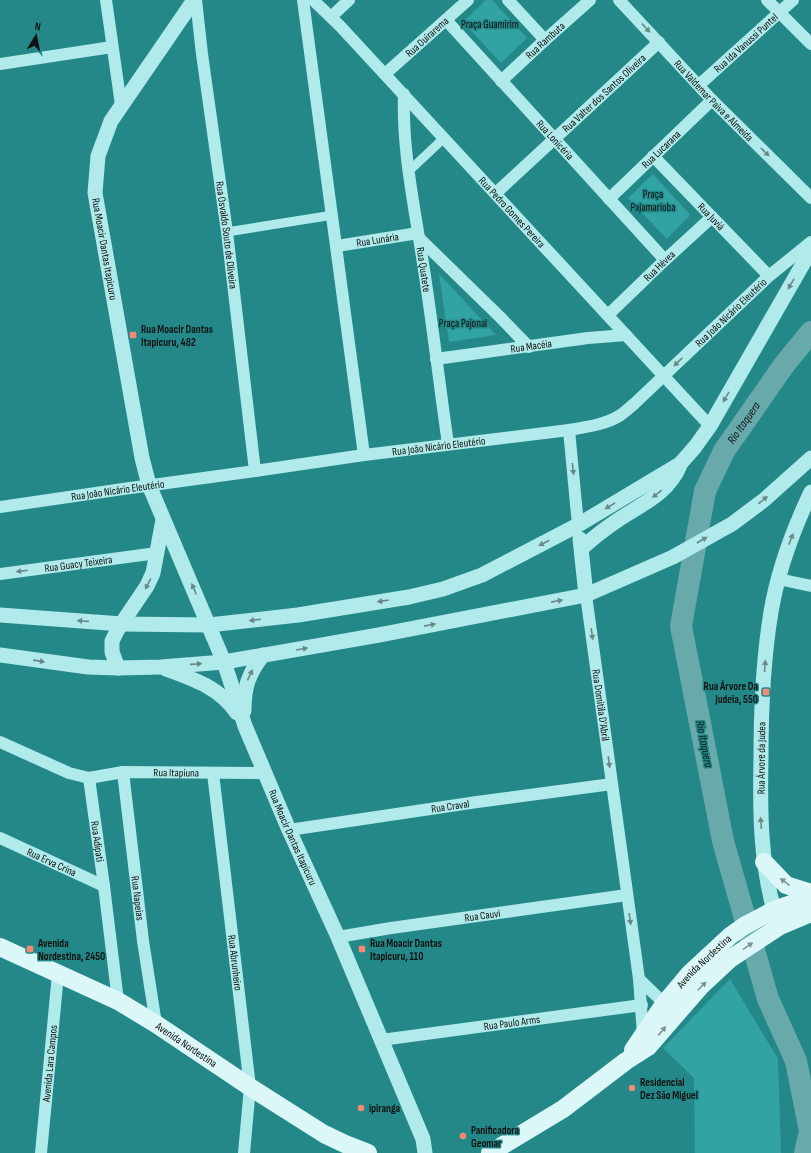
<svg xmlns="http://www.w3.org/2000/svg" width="811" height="1153" font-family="'Sofia Sans Condensed',sans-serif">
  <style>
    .green { fill: #32a3a3 }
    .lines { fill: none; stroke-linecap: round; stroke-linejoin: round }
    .river { stroke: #68a9ab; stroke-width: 22 }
    .pedestrian { stroke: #b1eaea; stroke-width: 9 }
    .minor { stroke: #b1eaea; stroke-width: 12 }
    .tertiary { stroke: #b1eaea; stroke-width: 15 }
    .secondary { stroke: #dcf7f8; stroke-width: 18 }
    .oneway { fill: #698888 }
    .oneway2 { fill: #819090 }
    .poi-dot { fill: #f48a75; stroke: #248889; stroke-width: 1.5 }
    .labels { text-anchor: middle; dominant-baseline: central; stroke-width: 3; stroke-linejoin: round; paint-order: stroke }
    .park-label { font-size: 11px; fill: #111; stroke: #248889 }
    .street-label { font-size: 11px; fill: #111; stroke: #248889 }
    .poi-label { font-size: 11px; font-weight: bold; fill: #111; stroke: #248889; text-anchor: start }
    .water-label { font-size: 12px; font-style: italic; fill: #111; stroke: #248889 }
  </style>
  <rect width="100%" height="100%" fill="#248889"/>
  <g class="green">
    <polygon points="486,0 492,0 527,38 501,63 463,22"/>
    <polygon points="653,174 690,215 667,239 628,198"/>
    <polygon points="439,274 496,335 449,342"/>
    <polygon points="730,979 778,1059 781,1153 695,1153 694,1078 663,1048"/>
  </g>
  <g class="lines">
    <path class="river" id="s1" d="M 805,1153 L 810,1131 L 796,1061 L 768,999 L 723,841 L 681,626 L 705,491 L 724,451 L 784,365 L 811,332"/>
    <g class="pedestrian">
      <polyline points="409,171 444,138"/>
      <polyline points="227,232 333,215"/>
    </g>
    <g class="minor">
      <polyline points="106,0 121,105"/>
      <path id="s2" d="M 196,0 L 202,54 L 227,232 L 255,471"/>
      <polyline points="303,0 364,455"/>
      <path id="s3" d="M 313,0 L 340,26 L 710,426"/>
      <polyline points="508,0 545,40"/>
      <path id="s4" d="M 619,0 L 712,100 L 811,198"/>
      <polyline points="767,0 811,44"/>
      <polyline points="331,17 349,0"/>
      <path id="s5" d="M 446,20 L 665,260"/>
      <polyline points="0,64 112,47"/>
      <path id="s6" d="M 385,74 L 468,0"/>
      <path id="s7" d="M 501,81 L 545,40 L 590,0"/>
      <path id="s8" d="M 699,85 L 793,0"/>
      <path id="s9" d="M 404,94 C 402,149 414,204 422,257 C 432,319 439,382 448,444"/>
      <path id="s10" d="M 653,156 L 769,276"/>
      <path id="s11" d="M 496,193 L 659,42"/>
      <path id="s12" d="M 609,199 L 712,100"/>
      <polyline points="419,238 500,317 529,347"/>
      <path id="s13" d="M 337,246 L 418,233"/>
      <path id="s14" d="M 608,315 L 665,260 L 712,217"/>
      <path id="s15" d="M 436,359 L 588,338 L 626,335"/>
      <polyline points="569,430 578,525"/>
      <path id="s16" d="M 0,507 L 123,489 L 255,471 L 364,455 L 569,430 C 585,427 604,425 619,416 C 624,413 629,408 634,404 L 769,276 L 811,242"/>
      <path id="s17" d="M 0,574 L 157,553"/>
      <polyline points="778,579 811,586"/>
      <path id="s18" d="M 586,595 L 639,979 L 643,1035"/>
      <path id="s19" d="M 0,742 L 69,773 L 89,778 L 123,772 L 265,773"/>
      <path id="s20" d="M 123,772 L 143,941 L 156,1024"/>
      <path id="s21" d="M 213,773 L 250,1087 L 244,1153"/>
      <path id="s22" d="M 89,778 L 104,886 L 118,1001"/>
      <path id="s23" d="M 289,830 L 477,802 L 612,784"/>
      <path id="s24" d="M 0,838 L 104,886"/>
      <path id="s25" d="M 338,937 L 391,928 L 627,895"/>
      <polyline points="639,979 669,1008"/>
      <path id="s26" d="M 381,1040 L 642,1005"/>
      <path id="s27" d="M 41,1153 L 58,974"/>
    </g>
    <g class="tertiary">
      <path id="s28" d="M 194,0 L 111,121 L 98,156 L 95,193 L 142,458 L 149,485 L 224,662 L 245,726 L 289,830 L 338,937 L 423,1139 L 425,1153"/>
      <polyline points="580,539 586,595"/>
      <path d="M 582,548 C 593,538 606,528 618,520 C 642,504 669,493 680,465"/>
      <polyline points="0,615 122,624 209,625 298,615 409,597 443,589 482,575 578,525 680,464 695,447 710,426 811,250"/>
      <polyline points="0,655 88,667 118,668 161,667 224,662 379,635 586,595 673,557 732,524 764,500 811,458"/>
      <polyline points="118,668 112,652 112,641 118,629 147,586 153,573 163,520"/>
      <path d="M 166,669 C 194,679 220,688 237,713"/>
      <path d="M 244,711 C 244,688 248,674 263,655"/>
      <path id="s29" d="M 774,910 C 760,860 760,808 761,757 C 761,709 763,660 771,612 C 778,570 793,530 811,492"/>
    </g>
    <g class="secondary">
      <polyline points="764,862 786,885 811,893"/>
      <path id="s30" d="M 0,947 L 118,1001 L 156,1024 L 250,1087 L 324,1134 L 345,1144 L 368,1153"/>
      <path id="s31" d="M 633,1050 L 664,1004 L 690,973 L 730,936 L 744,926 L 774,910 L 811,897"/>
      <polyline points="490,1153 563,1109 626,1061 648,1047 700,987 730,959 742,951 780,926 811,913"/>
    </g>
  </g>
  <defs><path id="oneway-solid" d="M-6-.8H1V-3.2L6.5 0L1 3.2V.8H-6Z"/></defs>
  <g class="oneway">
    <use href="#oneway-solid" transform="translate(646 28) rotate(47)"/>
    <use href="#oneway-solid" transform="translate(765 152) rotate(45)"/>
    <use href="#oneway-solid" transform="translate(791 284) rotate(120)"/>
    <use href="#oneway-solid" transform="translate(678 362) rotate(136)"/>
    <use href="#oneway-solid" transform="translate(726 397) rotate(120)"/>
    <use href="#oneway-solid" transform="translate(573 469) rotate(84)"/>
    <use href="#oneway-solid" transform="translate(657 494) rotate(141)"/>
    <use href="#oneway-solid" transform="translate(763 500) rotate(-39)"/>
    <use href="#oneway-solid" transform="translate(610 506) rotate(149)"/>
    <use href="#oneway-solid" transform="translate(791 539) rotate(-69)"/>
    <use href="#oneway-solid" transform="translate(702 540) rotate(-30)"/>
    <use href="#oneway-solid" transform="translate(544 543) rotate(152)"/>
    <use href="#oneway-solid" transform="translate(22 571) rotate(173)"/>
    <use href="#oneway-solid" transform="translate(148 584) rotate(117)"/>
    <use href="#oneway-solid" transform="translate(194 589) rotate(-114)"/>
    <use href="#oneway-solid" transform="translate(383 601) rotate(171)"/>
    <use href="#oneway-solid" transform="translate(557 601) rotate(-11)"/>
    <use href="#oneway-solid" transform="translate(255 620) rotate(173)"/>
    <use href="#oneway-solid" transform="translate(83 621) rotate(-176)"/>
    <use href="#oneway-solid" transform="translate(430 625) rotate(-11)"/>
    <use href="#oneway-solid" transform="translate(592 634) rotate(82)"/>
    <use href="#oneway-solid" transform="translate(302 649) rotate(-10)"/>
    <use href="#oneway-solid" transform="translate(39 661) rotate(8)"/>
    <use href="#oneway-solid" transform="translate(196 664) rotate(-4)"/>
    <use href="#oneway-solid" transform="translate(765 666) rotate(-85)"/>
    <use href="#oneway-solid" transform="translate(250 675) rotate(-65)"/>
    <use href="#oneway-solid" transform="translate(609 762) rotate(82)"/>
    <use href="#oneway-solid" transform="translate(761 823) rotate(-94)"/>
    <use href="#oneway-solid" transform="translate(630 919) rotate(82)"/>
  </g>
  <g class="oneway2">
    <use href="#oneway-solid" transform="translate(785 882) rotate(-142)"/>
    <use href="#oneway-solid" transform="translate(748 946) rotate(-35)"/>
    <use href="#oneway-solid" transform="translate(702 986) rotate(-45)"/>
    <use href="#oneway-solid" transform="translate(662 1031) rotate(-49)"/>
  </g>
  <g class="poi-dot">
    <rect x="129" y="331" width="8" height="8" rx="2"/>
    <rect x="762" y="688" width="8" height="8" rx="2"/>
    <rect x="26" y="945" width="8" height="8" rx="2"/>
    <rect x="358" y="945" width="8" height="8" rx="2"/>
    <circle cx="632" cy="1088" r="4"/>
    <circle cx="361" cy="1108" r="4"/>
    <circle cx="463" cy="1136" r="4"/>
  </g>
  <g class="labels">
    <g class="park-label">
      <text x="490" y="24">Praça Guamirim</text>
      <text x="653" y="194">Praça<tspan x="653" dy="13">Pajamarioba</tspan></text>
      <text x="463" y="323">Praça Pajonal</text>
    </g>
    <g class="street-label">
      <text stroke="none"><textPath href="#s6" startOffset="56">Rua Ouirarema</textPath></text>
      <text stroke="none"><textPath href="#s7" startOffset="60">Rua Rambuta</textPath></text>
      <text stroke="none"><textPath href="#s8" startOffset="63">Rua Ida Vanussi Puntel</textPath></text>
      <text stroke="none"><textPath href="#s11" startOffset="147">Rua Valter dos Santos Oliveira</textPath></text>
      <text stroke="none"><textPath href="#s4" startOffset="138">Rua Valdemar Paiva e Almeida</textPath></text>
      <text stroke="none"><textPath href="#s5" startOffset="162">Rua Lonicéria</textPath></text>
      <text stroke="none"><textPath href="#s12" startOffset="72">Rua Lucarana</textPath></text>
      <text stroke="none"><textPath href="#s3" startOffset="291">Rua Pedro Gomes Pereira</textPath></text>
      <text stroke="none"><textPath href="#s10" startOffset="84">Rua Juviá</textPath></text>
      <text stroke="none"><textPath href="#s2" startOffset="237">Rua Osvaldo Souto de Oliveira</textPath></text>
      <text stroke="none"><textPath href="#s13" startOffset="41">Rua Lunária</textPath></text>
      <text stroke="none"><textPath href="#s28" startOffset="278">Rua Moacir Dantas Itapicuru</textPath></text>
      <text stroke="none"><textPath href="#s14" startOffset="71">Rua Hévea</textPath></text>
      <text stroke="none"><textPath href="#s9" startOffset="177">Rua Quatete</textPath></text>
      <text stroke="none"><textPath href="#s16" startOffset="779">Rua João Nicário Eleutério</textPath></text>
      <text stroke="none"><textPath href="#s15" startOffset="96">Rua Macéia</textPath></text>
      <text stroke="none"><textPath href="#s16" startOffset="443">Rua João Nicário Eleutério</textPath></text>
      <text stroke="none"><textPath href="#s16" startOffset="119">Rua João Nicário Eleutério</textPath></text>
      <text stroke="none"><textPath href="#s17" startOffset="79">Rua Guacy Teixeira</textPath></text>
      <text stroke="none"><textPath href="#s18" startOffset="111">Rua Domitila D'Abril</textPath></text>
      <text stroke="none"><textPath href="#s29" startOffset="153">Rua Árvore da Judea</textPath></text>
      <text stroke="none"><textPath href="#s19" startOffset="184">Rua Itapiuna</textPath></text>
      <text stroke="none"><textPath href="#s23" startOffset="163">Rua Craval</textPath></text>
      <text stroke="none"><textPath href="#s28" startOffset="899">Rua Moacir Dantas Itapicuru</textPath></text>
      <text stroke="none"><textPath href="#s22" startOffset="64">Rua Adipati</textPath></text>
      <text stroke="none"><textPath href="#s24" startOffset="57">Rua Erva Crina</textPath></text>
      <text stroke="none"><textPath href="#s20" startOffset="127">Rua Napeias</textPath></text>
      <text stroke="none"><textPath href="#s25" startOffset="146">Rua Cauvi</textPath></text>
      <text stroke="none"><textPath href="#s31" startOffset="114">Avenida Nordestina</textPath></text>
      <text stroke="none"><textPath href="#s21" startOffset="191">Rua Abrunheiro</textPath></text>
      <text stroke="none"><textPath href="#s26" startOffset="132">Rua Paulo Arms</textPath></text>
      <text stroke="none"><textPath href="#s30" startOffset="211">Avenida Nordestina</textPath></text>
      <text stroke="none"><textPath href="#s27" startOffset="90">Avenida Lara Campos</textPath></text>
    </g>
    <g class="poi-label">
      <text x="141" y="329">Rua Moacir Dantas<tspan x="141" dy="13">Itapicuru, 482</tspan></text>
      <text x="758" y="686" text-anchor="end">Rua Árvore Da<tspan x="758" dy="13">Judeia, 550</tspan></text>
      <text x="38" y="943">Avenida<tspan x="38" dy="13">Nordestina, 2450</tspan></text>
      <text x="370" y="943">Rua Moacir Dantas<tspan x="370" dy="13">Itapicuru, 110</tspan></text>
      <text x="640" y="1082">Residencial<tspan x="640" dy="13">Dez São Miguel</tspan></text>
      <text x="369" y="1108">ipiranga</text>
      <text x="471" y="1130">Panificadora<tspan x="471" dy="13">Geomar</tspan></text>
    </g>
    <g class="water-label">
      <text stroke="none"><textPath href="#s1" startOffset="761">Rio Itaquera</textPath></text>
      <text transform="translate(704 744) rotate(79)">Rio Itaquera</text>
    </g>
  </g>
  <g transform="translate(36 36) rotate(10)" stroke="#248889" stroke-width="3" paint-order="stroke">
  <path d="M0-3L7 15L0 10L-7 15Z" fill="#111111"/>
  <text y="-6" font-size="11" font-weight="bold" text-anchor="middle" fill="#111111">N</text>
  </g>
</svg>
